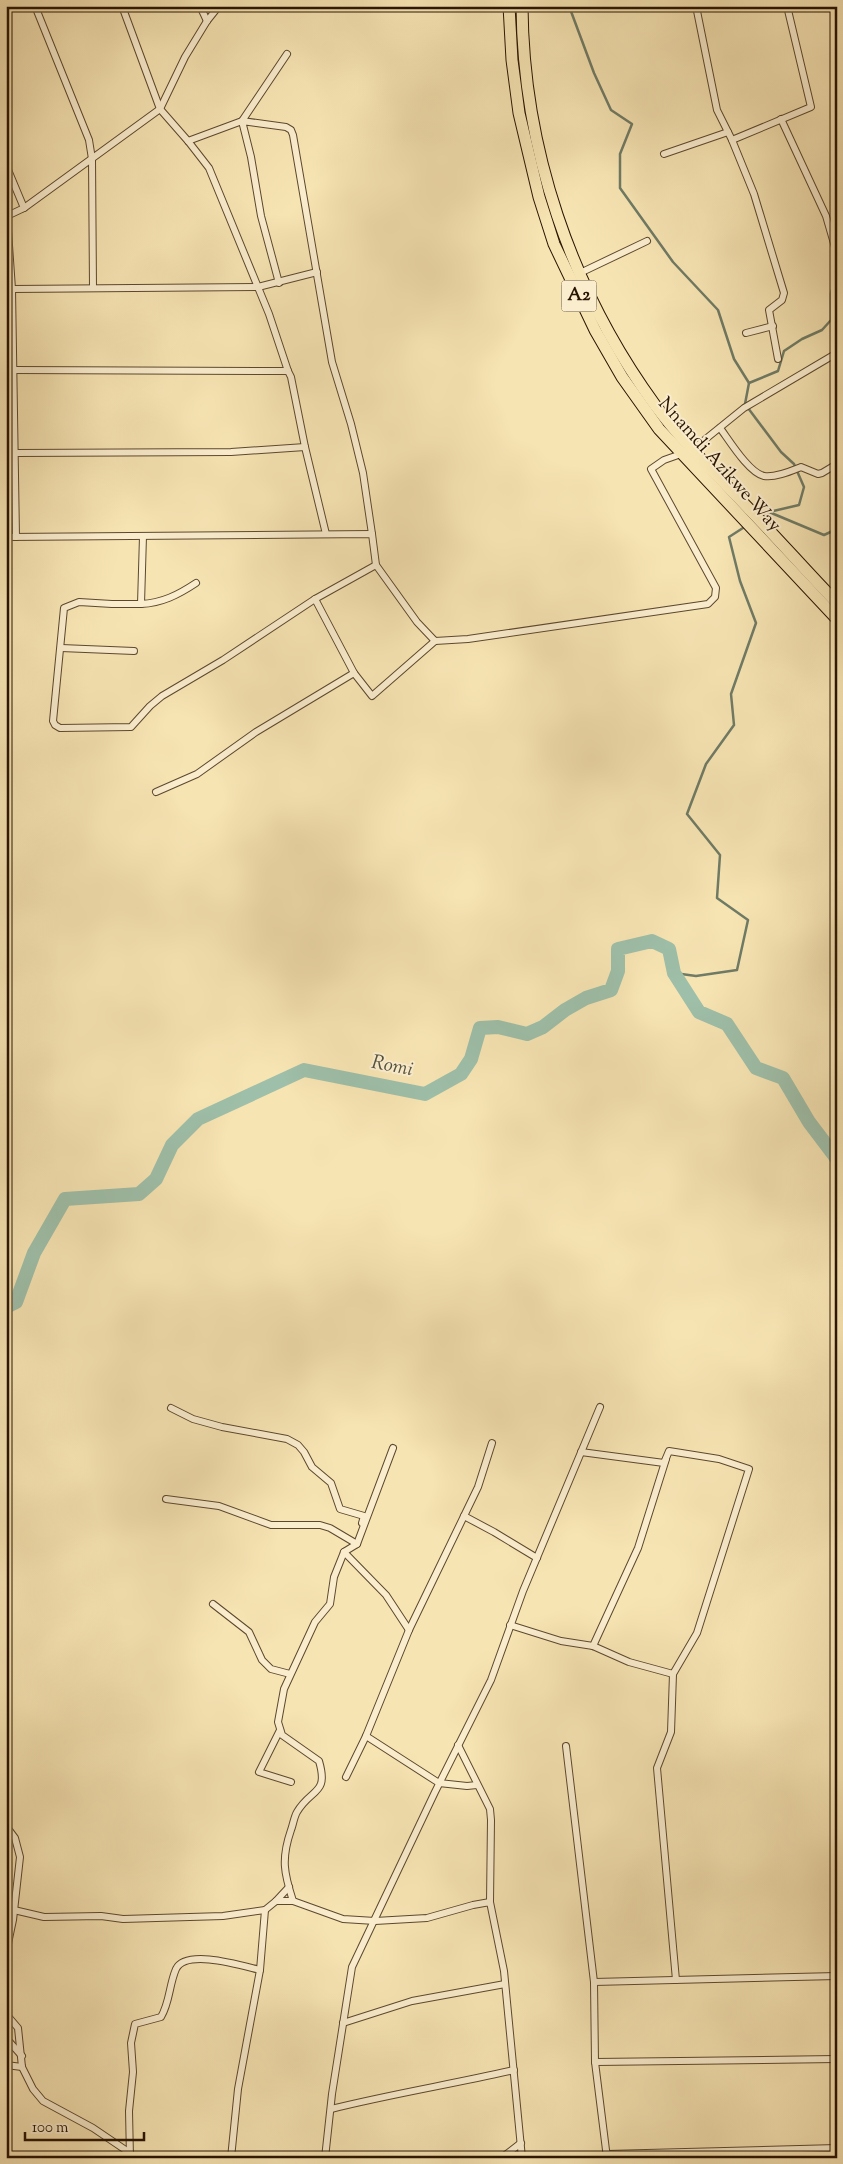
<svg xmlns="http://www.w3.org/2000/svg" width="843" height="2164" font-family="'Sorts Mill Goudy',serif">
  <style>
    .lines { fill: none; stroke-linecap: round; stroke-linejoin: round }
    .stream { stroke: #6f7b66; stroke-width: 2.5 }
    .river { stroke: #9ebfa9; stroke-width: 14 }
    .minor-casing { stroke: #5c482e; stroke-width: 8 }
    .trunk-casing { stroke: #291402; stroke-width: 13 }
    .minor { stroke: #faedce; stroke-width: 6 }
    .trunk { stroke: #f7e4b3; stroke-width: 11 }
    .labels { text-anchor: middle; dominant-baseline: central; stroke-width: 4; stroke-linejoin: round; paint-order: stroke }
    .shield { fill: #faedce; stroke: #68553f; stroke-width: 1 }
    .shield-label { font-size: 18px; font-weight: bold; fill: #291402 }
    .street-label { font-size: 19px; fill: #291402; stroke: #faedce }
    .water-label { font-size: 20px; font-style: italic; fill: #52503c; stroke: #faedce }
  </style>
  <rect width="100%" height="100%" fill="#f7e4b3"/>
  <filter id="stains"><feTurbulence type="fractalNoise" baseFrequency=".004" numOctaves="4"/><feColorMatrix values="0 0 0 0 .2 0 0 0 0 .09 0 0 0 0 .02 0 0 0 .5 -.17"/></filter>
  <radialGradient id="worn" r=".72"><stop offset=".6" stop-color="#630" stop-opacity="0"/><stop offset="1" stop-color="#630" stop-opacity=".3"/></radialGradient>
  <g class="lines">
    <g class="stream">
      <polyline points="569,6 594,73 611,110 632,124 620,154 620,188 673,262 718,310 734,359 749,383"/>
      <polyline points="769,512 824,535 837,529"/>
      <polyline points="762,517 769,512 799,505 804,487 794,464 781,452 745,404 749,383 778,371 784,351 802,339 822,330 831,320 831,293 837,271"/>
      <polyline points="674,973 696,976 737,970 748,920 717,898 720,855 687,814 706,764 734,725 731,694 756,623 740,581 729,537 746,526"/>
    </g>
    <polyline class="river" points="6,1307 16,1302 34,1253 65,1199 139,1194 156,1179 172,1145 198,1119 304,1070 425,1094 461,1074 471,1059 480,1028 498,1027 527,1034 543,1027 565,1010 586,998 611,990 618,971 618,949 652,941 669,949 674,973 699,1012 727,1024 756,1068 783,1078 809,1122 837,1159"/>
    <g class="minor-casing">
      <g id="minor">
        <polyline points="35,6 89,140 92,159 93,288"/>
        <polyline points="122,6 160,109 188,141 209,168 269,314 288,371 291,377 305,447 326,534"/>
        <polyline points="200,6 207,21"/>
        <polyline points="696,6 717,110 732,140 754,194 784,293 782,300 769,310 778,359"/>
        <polyline points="781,119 826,216 837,254"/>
        <polyline points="732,140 811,107 787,6"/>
        <polyline points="188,141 242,121 287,54"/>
        <polyline points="664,154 728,132"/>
        <polyline points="6,165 24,208"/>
        <polyline points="580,273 647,241"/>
        <polyline points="279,283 261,216 251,157 242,121 286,127 291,130 293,135 332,362 351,424 363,473 372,534"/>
        <polyline points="12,289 258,287 317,272"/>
        <polyline points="746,333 773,326"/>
        <polyline points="13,370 288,371"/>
        <path d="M 720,428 C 729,440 749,473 764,476 C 775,478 791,471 801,467 L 818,474 L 822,473 L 837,464"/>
        <polyline points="692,450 744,408 837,353"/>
        <polyline points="15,453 231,452 305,447"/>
        <polyline points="143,536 141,604 112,604 79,602 64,608 53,721 55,725 60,728 131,727 150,706 162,696 223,660 315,599 376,565"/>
        <polyline points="6,537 372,534 376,565 417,622 435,641 468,639 708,604 715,597 716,588 651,469 664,460 681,454"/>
        <polyline points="16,537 12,289 7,216 24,208 160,109 185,57 207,21 219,6"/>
        <polyline points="315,599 354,673"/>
        <path d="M 141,604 C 162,603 178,595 196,583"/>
        <polyline points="61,648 134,651"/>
        <polyline points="156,792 197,774 256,732 354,673 372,696 435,641"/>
        <polyline points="171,1408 193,1419 222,1427 287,1439 298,1445 304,1452 312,1467 331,1483 340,1509 364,1516 362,1523"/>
        <polyline points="581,1452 664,1463 669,1451 719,1459 749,1469 697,1633 673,1674 671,1732 657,1768 676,1980"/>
        <polyline points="166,1499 219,1506 271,1525 320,1525 330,1528 357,1544"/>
        <polyline points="464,1516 494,1532 537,1558"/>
        <polyline points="344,1552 386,1595 409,1630"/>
        <polyline points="213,1604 249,1632 262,1660 271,1669 290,1674"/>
        <polyline points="510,1625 561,1641 593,1646 629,1662 673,1674"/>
        <polyline points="593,1646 638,1548 666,1459"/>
        <polyline points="280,1730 259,1772 291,1782"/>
        <polyline points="366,1736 439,1783 467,1786 477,1785"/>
        <polyline points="458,1745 490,1809 491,1820 490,1902"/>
        <polyline points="566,1746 594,1982 595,2062 607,2158"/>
        <polyline points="346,1777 366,1736 409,1630 478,1487 492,1443"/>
        <polyline points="6,1826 15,1838 20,1857 13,1920 6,1953"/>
        <polyline points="276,1901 289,1887"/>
        <path d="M 293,1901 C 284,1873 281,1859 291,1830 C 293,1825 294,1817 297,1812 C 311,1788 329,1795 319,1761 L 282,1735 L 278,1722 L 284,1689 L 315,1622 L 330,1604 L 334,1577 L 344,1552 L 357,1544 L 393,1448"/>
        <polyline points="14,1910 44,1917 101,1916 123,1919 223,1916 265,1910"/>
        <polyline points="594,1982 837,1976"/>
        <polyline points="6,2014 18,2028 22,2067 33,2089 43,2101 93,2128 130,2153"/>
        <polyline points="343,2023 412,2001 505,1984"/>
        <polyline points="6,2038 22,2056"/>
        <polyline points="595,2062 837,2059"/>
        <polyline points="6,2065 22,2067"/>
        <path d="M 331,2109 C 391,2094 453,2084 514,2070"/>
        <polyline points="778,2150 778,2158"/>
        <polyline points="607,2154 837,2148"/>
        <path d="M 130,2158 L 129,2111 L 133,2072 L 131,2043 L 135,2024 L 161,2017 C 170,2002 169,1985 176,1969 C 186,1948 243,1966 260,1970"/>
        <polyline points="231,2158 238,2089 260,1970 265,1910 276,1901 293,1901 343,1919 375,1921 427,1918 473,1905 490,1902 504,1971 522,2158"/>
        <polyline points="325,2158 332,2094 352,1967 435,1792 491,1680 523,1591 600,1407"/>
        <polyline points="496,2158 504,2156 521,2143"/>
      </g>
    </g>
    <g class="trunk-casing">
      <g id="trunk">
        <polyline points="509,6 512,60 519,113 539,197 554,244 595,330 622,377 659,429 837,619"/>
        <path d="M 522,6 C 523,148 571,290 655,405 C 683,443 717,475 749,509 C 779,540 807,572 837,603"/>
      </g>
    </g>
    <use href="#minor" class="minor"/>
    <use href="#trunk" class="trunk"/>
  </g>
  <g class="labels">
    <rect class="shield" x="561.5" y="280.5" width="35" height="31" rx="4"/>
    <g class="shield-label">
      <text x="579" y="296">A2</text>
    </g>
    <g class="street-label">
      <text transform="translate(719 465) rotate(48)">Nnamdi Azikwe Way</text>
    </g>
    <g class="water-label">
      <text transform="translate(392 1067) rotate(11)">Romi</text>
    </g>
  </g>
  <rect width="843" height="2164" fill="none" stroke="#f7e4b3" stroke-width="25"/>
  <rect x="8" y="8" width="828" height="2149" fill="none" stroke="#291402" stroke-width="2.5"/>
  <rect x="12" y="12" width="818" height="2139" fill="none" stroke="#291402"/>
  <path d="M25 2132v8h119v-8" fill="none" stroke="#291402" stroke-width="2.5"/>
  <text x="32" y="2132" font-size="15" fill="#291402" stroke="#faedce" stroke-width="4" paint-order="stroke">100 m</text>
  <rect width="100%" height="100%" filter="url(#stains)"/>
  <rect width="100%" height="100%" fill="url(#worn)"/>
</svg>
